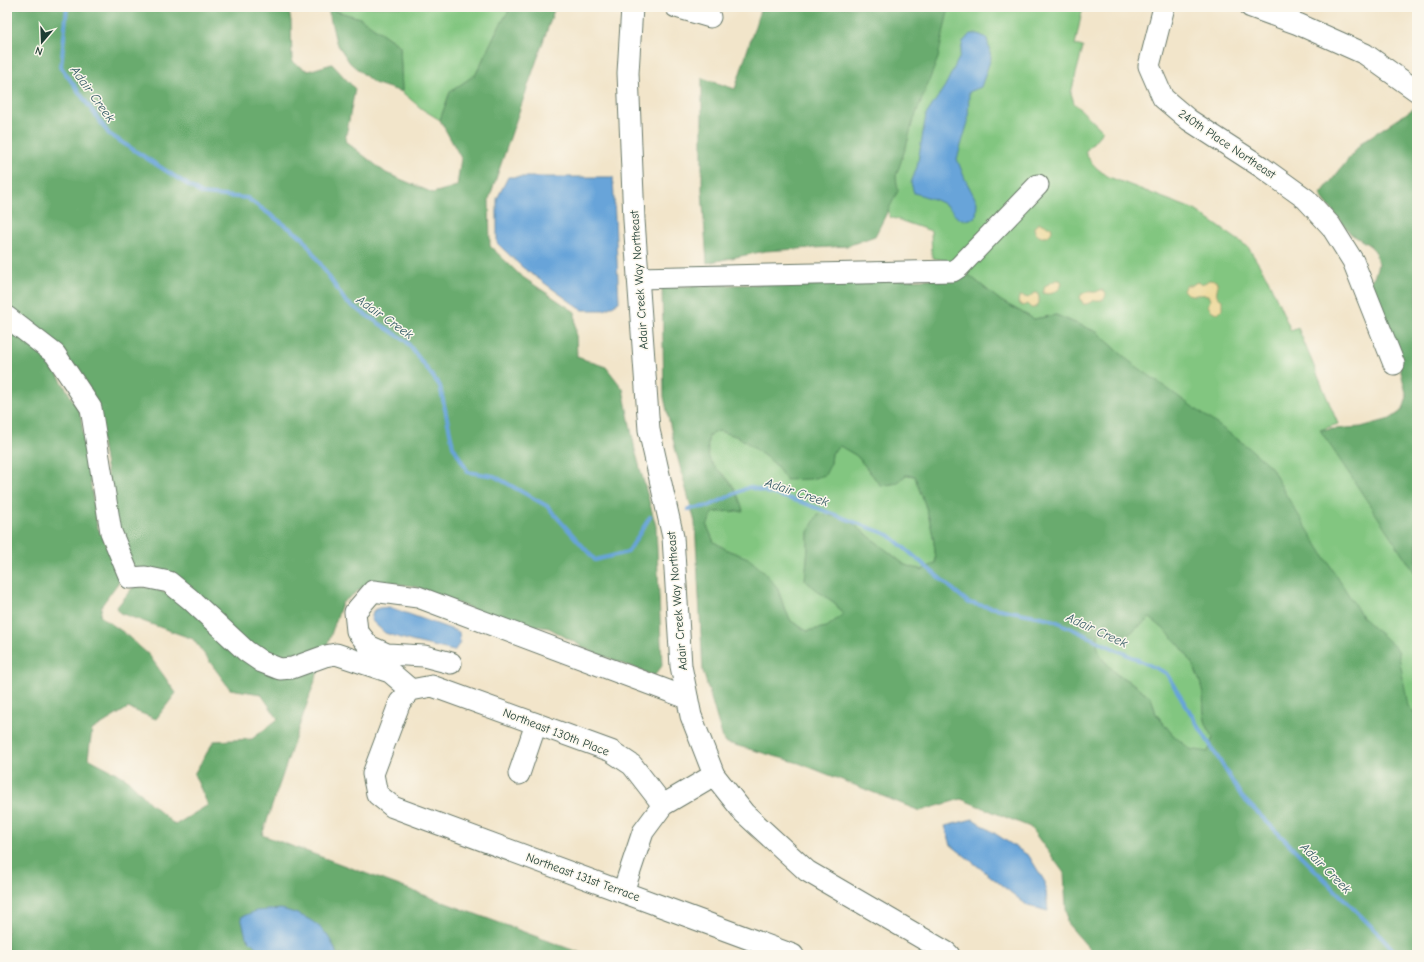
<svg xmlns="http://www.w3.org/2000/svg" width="1424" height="962" font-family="'Comic Neue',sans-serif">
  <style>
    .green { fill: #82c680; stroke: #50825a }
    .forest { fill: #69ab6e; stroke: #447451; fill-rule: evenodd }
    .sand { fill: #eeda9e; stroke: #868c69 }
    .water { fill: #68a4d9; stroke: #447086 }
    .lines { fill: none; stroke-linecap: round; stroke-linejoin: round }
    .stream { stroke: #68a4d9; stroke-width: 4 }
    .minor-casing { stroke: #697868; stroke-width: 23 }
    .minor { stroke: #fff; stroke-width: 21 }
    .labels { text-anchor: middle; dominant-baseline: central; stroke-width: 3; stroke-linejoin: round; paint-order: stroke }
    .street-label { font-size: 12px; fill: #1f3d34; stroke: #fbf7ec }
    .water-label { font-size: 13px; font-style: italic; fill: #355c66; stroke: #fbf7ec }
  </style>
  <rect width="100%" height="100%" fill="#fbf7ec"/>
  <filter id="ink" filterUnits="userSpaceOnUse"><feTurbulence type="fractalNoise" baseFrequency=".025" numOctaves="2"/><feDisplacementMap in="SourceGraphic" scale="8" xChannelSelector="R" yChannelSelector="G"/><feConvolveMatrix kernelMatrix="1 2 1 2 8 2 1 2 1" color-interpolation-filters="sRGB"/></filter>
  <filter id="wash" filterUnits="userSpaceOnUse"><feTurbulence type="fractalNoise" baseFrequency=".012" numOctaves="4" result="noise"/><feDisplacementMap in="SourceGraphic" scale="16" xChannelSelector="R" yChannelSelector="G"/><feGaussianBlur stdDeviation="0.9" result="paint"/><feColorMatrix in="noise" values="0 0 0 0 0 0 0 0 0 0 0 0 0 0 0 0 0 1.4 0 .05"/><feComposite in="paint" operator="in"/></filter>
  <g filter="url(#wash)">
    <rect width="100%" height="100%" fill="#f2e5ca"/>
    <g class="green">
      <polygon points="327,7 511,7 496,32 476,74 450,92 440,120 422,109 402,92 400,46 360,18 328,9"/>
      <path d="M 932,7 L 1083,7 L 1075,45 L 1083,47 L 1071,93 L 1074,103 L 1103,131 L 1085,152 C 1091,164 1098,170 1109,177 L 1195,210 L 1248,247 L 1268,279 L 1291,331 L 1298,328 L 1338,424 L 1320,430 L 1417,540 L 1417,765 L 1129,361 L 1097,332 L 1056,315 L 1034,319 L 1001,301 L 961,269 L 943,260 L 932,258 L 931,231 L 890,217 L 888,208 L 897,191 L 896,176 L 908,140 Z"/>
      <path d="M 719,431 L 739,437 L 754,448 L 775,464 L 786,480 L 831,463 L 832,453 L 840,446 L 857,456 L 881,486 L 897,483 L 906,475 L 915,476 C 917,485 921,493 924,502 C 931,521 935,543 936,563 L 922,570 L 905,565 L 851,522 L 808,532 L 808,548 L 805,580 L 816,590 L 835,603 L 843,615 L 827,627 L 807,631 L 791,621 L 784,607 L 777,587 L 747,558 L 727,550 L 714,542 L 707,526 L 713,512 L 743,511 C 740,503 738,494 734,487 C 718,464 703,469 709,435 Z"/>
      <path d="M 1150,618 C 1176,636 1198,662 1203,695 C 1204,704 1203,715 1206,723 C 1207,728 1211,732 1213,737 L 1208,752 L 1190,750 L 1173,735 L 1156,714 L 1151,697 L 1132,683 L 1116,674 L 1101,657 L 1097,645 L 1099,631 L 1129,634 Z"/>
    </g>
    <g class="forest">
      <polygon points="7,7 288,7 291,21 292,62 308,71 332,64 355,89 345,141 386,173 433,193 457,186 461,158 440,120 450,92 476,74 496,32 511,7 555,7 489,199 490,246 521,276 575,312 577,357 606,367 623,389 635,450 656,526 662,666 654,676 588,650 549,628 502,621 414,586 371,581 342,603 326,649 293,661 275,661 134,569 117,531 96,407 7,309"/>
      <polygon points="761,7 955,7 948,11 938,58 912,124 908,140 896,176 898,191 875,236 847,246 765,251 707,263 702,190 702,78 735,89"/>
      <polygon points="328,9 360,18 400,46 402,92 374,83 350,63 336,42"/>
      <polygon points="1413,109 1417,112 1417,576 1320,430 1361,427 1390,419 1403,410 1407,397 1393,339 1366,287 1375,275 1378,264 1375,251 1369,245 1351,234 1320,195 1362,142"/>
      <path d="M 969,275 L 1001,301 L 1034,319 L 1056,315 L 1097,332 L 1129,361 L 1247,446 L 1271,467 L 1286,495 L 1363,618 L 1398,650 L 1408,706 L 1417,717 L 1417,955 L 1095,955 L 1067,923 L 1064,873 L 1030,827 L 961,799 L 920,811 L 799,763 L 724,742 L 703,671 L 695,522 L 675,448 L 664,397 L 662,287 L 961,278 ZM 719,431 L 739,437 L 754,448 L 775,464 L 786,480 L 811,479 L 825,475 L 831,463 L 832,453 L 840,446 L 857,456 L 881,486 L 897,483 L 906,475 L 915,476 C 917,485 921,493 924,502 C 931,521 935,543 936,563 L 922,570 L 905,565 L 851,522 L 839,517 L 818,514 L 808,532 L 808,548 L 805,580 L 816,590 L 835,603 L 843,614 L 827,627 L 807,631 L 791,621 L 784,607 L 777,587 L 763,571 L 748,558 L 727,550 L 714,542 L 707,526 L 713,512 L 743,511 C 741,503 738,494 734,488 C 718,464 703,469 709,435 ZM 1150,618 C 1176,637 1198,663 1203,695 C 1204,704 1203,715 1206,723 C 1207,728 1211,732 1213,737 L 1208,752 L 1190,749 L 1173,735 L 1156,714 L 1151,697 L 1132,683 L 1116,674 L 1101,657 L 1097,645 L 1099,631 L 1129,634 Z"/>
      <polygon points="7,326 46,355 80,412 97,526 123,576 102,605 100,616 123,632 149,655 176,693 156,719 128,708 92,730 88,758 126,778 150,803 175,825 208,805 194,774 214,741 252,739 278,719 261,694 230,689 193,639 120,613 117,607 134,586 153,588 178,598 244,658 321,663 262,835 586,955 337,955 334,946 246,937 264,955 7,955"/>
    </g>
    <g class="sand">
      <path d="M 1039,223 L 1051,227 L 1052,231 C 1048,241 1034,238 1034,227 Z"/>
      <path d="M 1056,280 L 1060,280 L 1062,283 C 1060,291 1051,296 1043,293 L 1045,286 Z"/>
      <path d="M 1209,280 L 1216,281 L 1218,284 C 1217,292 1214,295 1222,300 L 1222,309 L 1218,313 L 1212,311 L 1208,306 L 1210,300 L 1208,295 C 1199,293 1190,299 1183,290 L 1186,285 L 1192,285 L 1197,282 C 1202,285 1205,283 1209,280 Z"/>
      <path d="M 1100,290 L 1103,290 L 1106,293 C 1105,304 1099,298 1093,301 C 1091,302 1089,303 1087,304 L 1083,304 L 1080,297 L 1082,294 C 1091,289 1094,295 1100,290 Z"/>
      <polygon points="1034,293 1037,293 1039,297 1039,303 1035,308 1031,308 1027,304 1023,306 1018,303 1019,297 1022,296 1028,298"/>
    </g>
    <g class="water">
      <path d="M 970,34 L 978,34 L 987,38 L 991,58 L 981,87 L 969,92 L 968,122 L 957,159 L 965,179 L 977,202 L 976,217 C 953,226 958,211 944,204 C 935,199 924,196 914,193 L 911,183 L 917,167 L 926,115 L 945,86 L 959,58 L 963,42 Z"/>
      <polygon points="508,177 613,177 619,302 605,310 582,310 522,267 497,243 497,199"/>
      <polygon points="389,607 459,632 460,643 454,651 411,641 385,633 371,620 373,611 379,608"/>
      <polygon points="973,819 1029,856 1045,882 1048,911 1028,906 951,845 945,826"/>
      <path d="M 281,909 C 309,916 328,927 337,955 L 264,955 L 246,937 L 241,917 L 256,911 Z"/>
    </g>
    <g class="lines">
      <g class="stream">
        <polyline points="67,7 61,67 109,134 202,194 247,198 303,238 346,302 406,341 440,386 453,446 468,472 494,476 547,506 595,560 628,552 650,517"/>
        <polyline points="688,509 709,506 749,487 801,502 889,535 969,603 1051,619 1166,673 1242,797 1381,936 1398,955"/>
      </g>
    </g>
  </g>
  <g filter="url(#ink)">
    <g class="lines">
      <g class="minor-casing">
        <g id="minor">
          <polyline points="632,7 628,73 634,220 649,430 673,537 681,666 691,716 714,775 744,813 807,871 946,952 949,955"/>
          <polyline points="676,7 710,17"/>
          <polyline points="1164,7 1149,66 1163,98 1189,120 1263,168 1306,199 1331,226 1353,261 1394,364"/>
          <polyline points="1251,7 1298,24 1365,54 1417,91"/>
          <polyline points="638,278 953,271 959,267 1038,185"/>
          <polyline points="7,317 55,354 91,408 111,532 130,578 145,577 169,582 190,599 246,651 262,662 280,669 292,668 325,656 336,654 390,672 411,690"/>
          <polyline points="451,663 424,656 387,654 369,646 357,631 355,612 373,591 418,597 687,698"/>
          <polyline points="519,774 536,724"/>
          <polyline points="663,805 632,765 611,751 432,686 411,690 400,702 373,774 377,794 393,807 793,955"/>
          <polyline points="623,892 643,832 663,805 714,775"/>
        </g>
      </g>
      <use href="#minor" class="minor"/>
    </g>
  </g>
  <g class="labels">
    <g class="street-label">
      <text transform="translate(1227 144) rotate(34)">240th Place Northeast</text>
      <text transform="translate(639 280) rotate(-94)">Adair Creek Way Northeast</text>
      <text transform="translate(677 601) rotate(-95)">Adair Creek Way Northeast</text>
      <text transform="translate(556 732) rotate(21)">Northeast 130th Place</text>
      <text transform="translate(583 877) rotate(20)">Northeast 131st Terrace</text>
    </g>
    <g class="water-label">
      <text transform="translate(93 94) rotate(54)">Adair Creek</text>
      <text transform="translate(385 317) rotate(35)">Adair Creek</text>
      <text transform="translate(797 492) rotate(18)">Adair Creek</text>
      <text transform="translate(1097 630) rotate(25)">Adair Creek</text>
      <text transform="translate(1326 868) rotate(45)">Adair Creek</text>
    </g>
  </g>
  <rect width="1424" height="962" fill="none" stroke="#fbf7ec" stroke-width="24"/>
  <g transform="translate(42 42) rotate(199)" stroke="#fbf7ec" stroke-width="3" paint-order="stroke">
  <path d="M0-3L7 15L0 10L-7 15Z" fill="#1f3d34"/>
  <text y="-6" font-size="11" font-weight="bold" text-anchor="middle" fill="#1f3d34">N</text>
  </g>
</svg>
